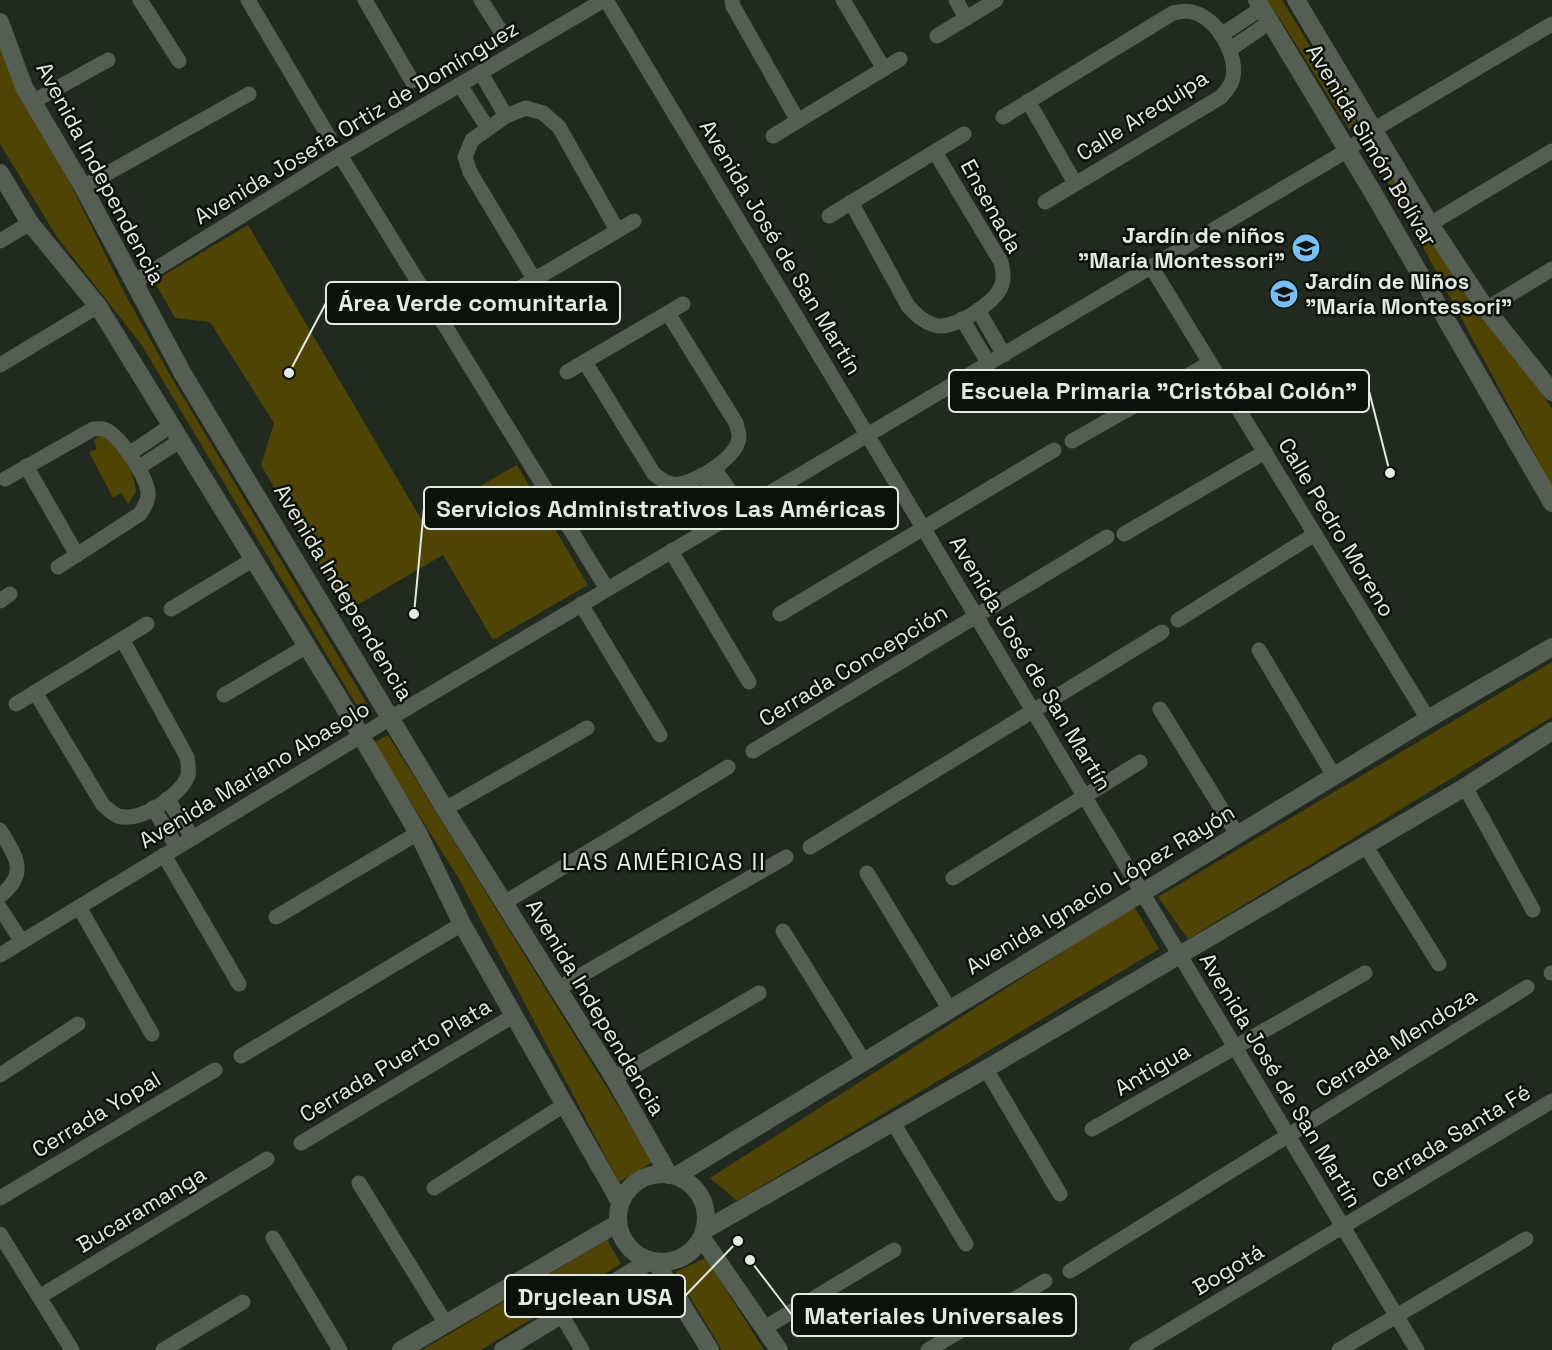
<svg xmlns="http://www.w3.org/2000/svg" width="1552" height="1350" font-family="'Space Grotesk',sans-serif">
  <style>
    .green { fill: #4f4406 }
    .lines { fill: none; stroke-linecap: round; stroke-linejoin: round }
    .street { stroke: #545e51; stroke-width: 15 }
    .secondary { stroke: #545e51; stroke-width: 18 }
    .labels { text-anchor: middle; dominant-baseline: central; stroke-width: 5; stroke-linejoin: round; paint-order: stroke }
    .street-label { font-size: 22px; fill: #e3eae2; stroke: #0d110c }
    .poi-label { font-size: 22px; font-weight: bold; fill: #e3eae2; stroke: #0d110c; text-anchor: end }
    .neighbourhood-label { font-size: 24px; letter-spacing: 1.5px; fill: #e3eae2; stroke: #0d110c }
    .leader { fill: none; stroke: #e3eae2; stroke-width: 2 }
    .callout-dot { fill: #e3eae2; stroke: #0d110c; stroke-width: 2 }
    .callout { fill: #0d110c; stroke: #e3eae2; stroke-width: 2 }
    .callout-label { font-size: 24px; text-anchor: middle; font-weight: bold; fill: #e3eae2 }
  </style>
  <rect width="100%" height="100%" fill="#212a1f"/>
  <g class="green">
    <polygon points="1268,0 1282,0 1357,123 1349,129"/>
    <polygon points="0,44 13,82 69,181 124,292 170,375 369,707 369,714 360,711 141,344 57,237 0,144"/>
    <polygon points="1380,142 1552,409 1552,486 1370,149"/>
    <polygon points="248,225 421,519 517,465 588,585 493,640 443,555 347,611 261,465 274,423 210,322 175,318 154,281"/>
    <path d="M 102,434 C 119,446 135,470 136,492 L 128,504 L 121,493 L 113,498 L 89,452 L 97,449 L 94,440 Z"/>
    <polygon points="1552,662 1552,717 1188,939 1158,897"/>
    <polygon points="388,735 653,1162 619,1182 458,877 373,743"/>
    <polygon points="1134,906 1159,949 737,1201 710,1178"/>
    <polygon points="607,1240 621,1264 481,1350 422,1350"/>
    <polygon points="706,1258 764,1350 722,1350 675,1272"/>
  </g>
  <g class="lines">
    <g class="street">
      <polyline points="140,0 179,61"/>
      <polyline points="248,0 329,137"/>
      <polyline points="365,0 412,81"/>
      <polyline points="481,0 500,30"/>
      <polyline points="606,0 1417,1350"/>
      <polyline points="732,0 733,6 798,121"/>
      <polyline points="843,0 884,69"/>
      <polyline points="956,0 966,18"/>
      <polyline points="1221,35 1262,8"/>
      <polyline points="937,36 996,0"/>
      <polyline points="1229,50 1270,22"/>
      <polyline points="481,73 506,116"/>
      <polyline points="460,85 487,127"/>
      <polyline points="1028,101 1075,183"/>
      <polyline points="32,102 108,60"/>
      <path d="M 1003,117 L 1173,13 C 1179,12 1186,10 1192,12 C 1217,17 1240,57 1232,81 C 1230,87 1225,92 1221,97 L 1045,202"/>
      <polyline points="773,136 900,59"/>
      <polyline points="340,155 607,589"/>
      <polyline points="83,187 249,94"/>
      <path d="M 851,202 L 908,306 C 916,314 922,321 934,325 C 952,331 992,305 1000,289 C 1005,280 1003,272 1001,262 L 935,152"/>
      <polyline points="829,216 964,134"/>
      <polyline points="1430,224 1552,151"/>
      <polyline points="0,241 30,223"/>
      <polyline points="1152,268 1428,719"/>
      <polyline points="534,279 470,172 465,157 472,140 506,116 526,108 543,113 559,127 617,230"/>
      <polyline points="133,283 340,155 604,0"/>
      <polyline points="508,295 634,221"/>
      <polyline points="1486,309 1552,269"/>
      <polyline points="978,310 1004,355"/>
      <polyline points="962,319 989,364"/>
      <path d="M 585,362 L 654,474 C 661,479 669,486 679,484 C 697,482 738,457 739,437 C 739,433 737,427 736,423 L 668,313"/>
      <polyline points="0,365 98,306"/>
      <polyline points="567,372 683,304"/>
      <polyline points="1072,441 1210,363"/>
      <polyline points="129,454 172,425"/>
      <polyline points="26,466 77,555"/>
      <polyline points="138,468 181,440"/>
      <polyline points="714,468 742,509"/>
      <polyline points="702,475 729,516"/>
      <path d="M 5,479 L 93,429 C 97,429 103,428 106,430 C 121,437 146,476 148,492 C 149,501 144,507 140,514 L 58,567"/>
      <polyline points="1124,534 1265,452"/>
      <polyline points="671,551 749,682"/>
      <polyline points="0,601 10,594"/>
      <polyline points="581,604 660,735"/>
      <polyline points="171,609 254,559"/>
      <polyline points="780,614 1054,450"/>
      <polyline points="1178,620 1315,534"/>
      <polyline points="1259,650 1334,776"/>
      <path d="M 35,692 L 103,805 C 107,808 113,814 118,816 C 140,823 180,796 188,776 C 189,771 188,763 187,757 L 122,639"/>
      <polyline points="224,695 307,646"/>
      <polyline points="16,704 147,624"/>
      <polyline points="1160,709 1237,834"/>
      <polyline points="753,751 1107,537"/>
      <polyline points="1465,787 1533,910"/>
      <polyline points="167,799 193,838"/>
      <polyline points="153,808 177,847"/>
      <polyline points="445,809 587,728"/>
      <path d="M 0,830 C 16,857 29,873 0,896"/>
      <polyline points="1365,845 1439,964"/>
      <polyline points="810,847 1162,632"/>
      <polyline points="164,855 239,984"/>
      <polyline points="867,873 949,1008"/>
      <polyline points="953,878 1140,762"/>
      <polyline points="504,903 728,767"/>
      <polyline points="79,907 152,1034"/>
      <polyline points="0,908 22,942"/>
      <polyline points="276,917 418,833"/>
      <polyline points="783,931 863,1060"/>
      <polyline points="0,955 392,717 1348,150 1373,130 1552,24"/>
      <polyline points="1551,973 1552,973"/>
      <polyline points="559,988 786,857"/>
      <polyline points="241,1056 462,924"/>
      <polyline points="986,1069 1060,1194"/>
      <polyline points="0,1075 78,1024"/>
      <polyline points="614,1078 759,993"/>
      <polyline points="894,1124 966,1244"/>
      <polyline points="1092,1129 1365,973"/>
      <polyline points="301,1143 513,1016"/>
      <polyline points="359,1183 446,1324"/>
      <polyline points="434,1188 564,1105"/>
      <polyline points="0,1198 215,1070"/>
      <polyline points="0,1234 72,1350"/>
      <polyline points="273,1238 340,1350"/>
      <polyline points="1070,1271 1527,987"/>
      <polyline points="39,1297 267,1159"/>
      <polyline points="561,1314 582,1350"/>
      <polyline points="766,1327 894,1250"/>
      <polyline points="163,1350 243,1302"/>
      <polyline points="928,1350 1045,1281"/>
      <polyline points="1137,1350 1552,1101"/>
      <polyline points="1339,1350 1526,1239"/>
    </g>
    <g class="secondary">
      <polyline points="1257,0 1372,191 1552,503"/>
      <polyline points="1296,0 1430,224 1486,309 1552,392"/>
      <polyline points="0,22 24,87 83,187 183,374 445,809 614,1078 669,1175"/>
      <polyline points="0,173 30,223 98,306 343,705 418,833 462,924 620,1202"/>
      <circle cx="662" cy="1218" r="44"/>
      <polyline points="676,1176 1428,719 1552,647"/>
      <polyline points="705,1230 986,1069 1465,787 1552,731"/>
      <polyline points="702,1238 779,1350"/>
      <polyline points="656,1263 710,1350"/>
      <polyline points="401,1350 618,1223"/>
      <polyline points="503,1350 650,1261"/>
    </g>
  </g>
  <defs>
    <g id="school-disc" transform="scale(1.5)"><circle r="9.5" fill="#77bff7" stroke="#0d110c"/><path d="M0-5L7-2L0 1L-7-2ZM-4 1L0 2.5L4 1V4Q0 6-4 4Z" fill="#111"/></g>
  </defs>
  <g fill-rule="evenodd">
    <use href="#school-disc" x="1306" y="248"/>
    <use href="#school-disc" x="1284" y="294"/>
  </g>
  <g class="labels">
    <g class="street-label">
      <text transform="translate(1142 115) rotate(-32)">Calle Arequipa</text>
      <text transform="translate(356 122) rotate(-31)">Avenida Josefa Ortiz de Domínguez</text>
      <text transform="translate(1372 145) rotate(59)">Avenida Simón Bolívar</text>
      <text transform="translate(101 173) rotate(62)">Avenida Independencia</text>
      <text transform="translate(992 206) rotate(61)">Ensenada</text>
      <text transform="translate(781 247) rotate(59)">Avenida José de San Martín</text>
      <text transform="translate(1337 527) rotate(59)">Calle Pedro Moreno</text>
      <text transform="translate(344 592) rotate(59)">Avenida Independencia</text>
      <text transform="translate(1031 663) rotate(59)">Avenida José de San Martín</text>
      <text transform="translate(853 665) rotate(-31)">Cerrada Concepción</text>
      <text transform="translate(254 774) rotate(-31)">Avenida Mariano Abasolo</text>
      <text transform="translate(1100 889) rotate(-31)">Avenida Ignacio López Rayón</text>
      <text transform="translate(596 1007) rotate(59)">Avenida Independencia</text>
      <text transform="translate(1396 1042) rotate(-32)">Cerrada Mendoza</text>
      <text transform="translate(395 1060) rotate(-31)">Cerrada Puerto Plata</text>
      <text transform="translate(1152 1069) rotate(-30)">Antigua</text>
      <text transform="translate(1281 1080) rotate(59)">Avenida José de San Martín</text>
      <text transform="translate(96 1114) rotate(-31)">Cerrada Yopal</text>
      <text transform="translate(1451 1136) rotate(-31)">Cerrada Santa Fé</text>
      <text transform="translate(141 1209) rotate(-31)">Bucaramanga</text>
      <text transform="translate(1228 1269) rotate(-31)">Bogotá</text>
    </g>
    <g class="poi-label">
      <text x="1285" y="235">Jardín de niños<tspan x="1285" dy="25">"María Montessori"</tspan></text>
      <text x="1305" y="281" text-anchor="start">Jardín de Niños<tspan x="1305" dy="25">"María Montessori"</tspan></text>
    </g>
    <g class="neighbourhood-label">
      <text x="664" y="861">LAS AMÉRICAS II</text>
    </g>
  </g>
  <path class="leader" d="M289 373L326 303M1390 473L1369 391M414 614L424 508M738 1241L685 1296M750 1260L792 1315"/>
  <g class="callout-dot">
    <circle cx="289" cy="373" r="6"/>
    <circle cx="1390" cy="473" r="6"/>
    <circle cx="414" cy="614" r="6"/>
    <circle cx="738" cy="1241" r="6"/>
    <circle cx="750" cy="1260" r="6"/>
  </g>
  <g class="callout">
    <rect x="326" y="282" width="294" height="42" rx="6"/>
    <rect x="949" y="370" width="420" height="42" rx="6"/>
    <rect x="424" y="487" width="474" height="42" rx="6"/>
    <rect x="505" y="1275" width="180" height="42" rx="6"/>
    <rect x="792" y="1294" width="284" height="42" rx="6"/>
  </g>
  <g class="callout-label">
    <text x="473" y="311">Área Verde comunitaria</text>
    <text x="1159" y="399">Escuela Primaria "Cristóbal Colón"</text>
    <text x="661" y="517">Servicios Administrativos Las Américas</text>
    <text x="595" y="1305">Dryclean USA</text>
    <text x="934" y="1324">Materiales Universales</text>
  </g>
</svg>
